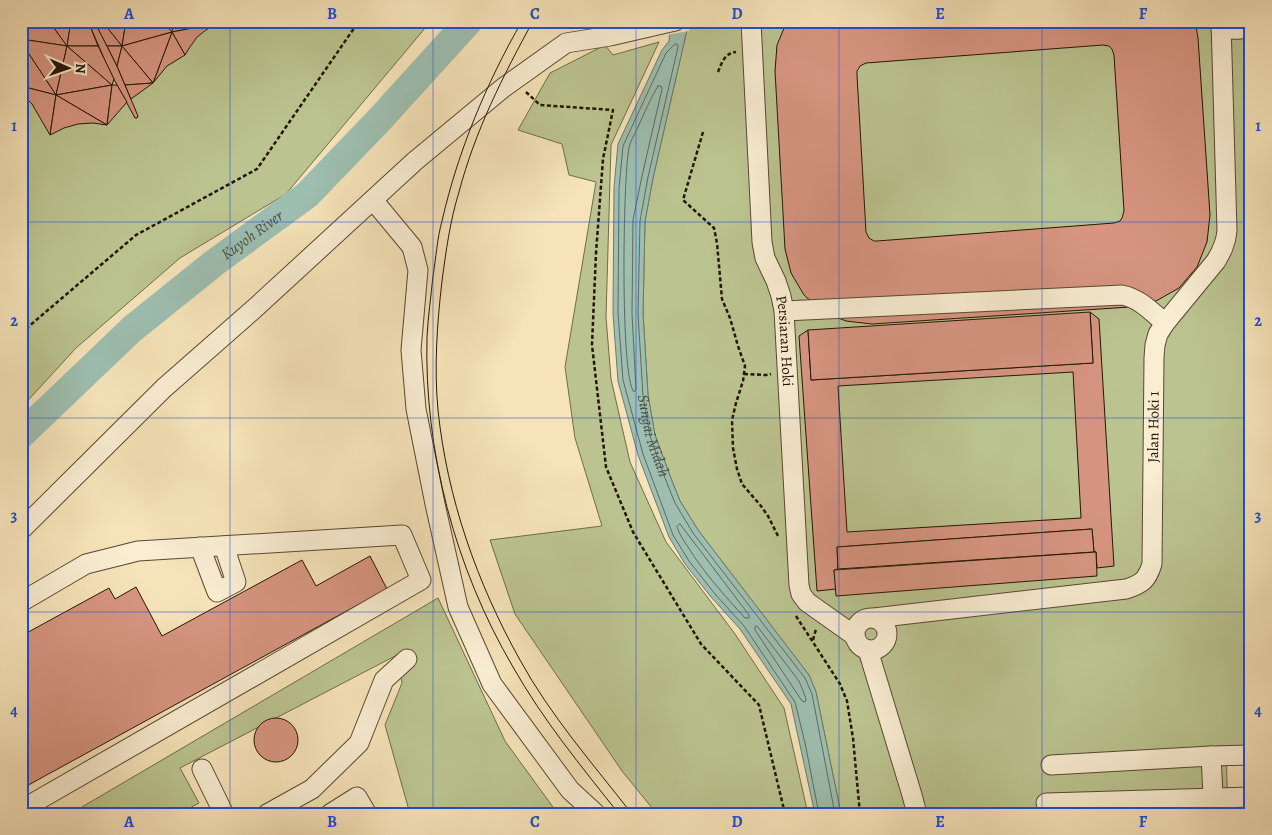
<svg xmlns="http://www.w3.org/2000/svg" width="1272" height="835" font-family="Alegreya,serif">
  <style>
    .green { fill: #bbc490; stroke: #706c4a }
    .water { fill: #9dbeb0; stroke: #6d7a6b }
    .pier { fill: #f6e3b9 }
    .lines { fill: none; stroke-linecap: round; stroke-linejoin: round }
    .shore { stroke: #606a5a; stroke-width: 1 }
    .river { stroke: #9dbeb0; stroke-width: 28 }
    .building { fill: #d79581; stroke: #241504; fill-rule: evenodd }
    .minor-casing { stroke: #584831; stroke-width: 21 }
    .path { stroke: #241504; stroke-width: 2.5; stroke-dasharray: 4 2.5; stroke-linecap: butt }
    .minor { stroke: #f9edd2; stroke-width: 19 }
    .tram { stroke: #241504; stroke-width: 1 }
    .grid { fill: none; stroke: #1d4ed8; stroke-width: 1; stroke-opacity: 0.55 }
    .labels { text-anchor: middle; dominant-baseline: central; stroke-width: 5; stroke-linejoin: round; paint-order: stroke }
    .street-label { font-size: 15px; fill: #241504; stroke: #f9edd2 }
    .water-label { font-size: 16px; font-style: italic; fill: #4e5040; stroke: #f9edd2 }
    .neatline { fill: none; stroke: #1d4ed8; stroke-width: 2 }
    .grid-label { font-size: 16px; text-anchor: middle; font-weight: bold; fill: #1d4ed8 }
  </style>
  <rect width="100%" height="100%" fill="#f6e3b9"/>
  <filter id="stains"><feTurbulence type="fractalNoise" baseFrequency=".004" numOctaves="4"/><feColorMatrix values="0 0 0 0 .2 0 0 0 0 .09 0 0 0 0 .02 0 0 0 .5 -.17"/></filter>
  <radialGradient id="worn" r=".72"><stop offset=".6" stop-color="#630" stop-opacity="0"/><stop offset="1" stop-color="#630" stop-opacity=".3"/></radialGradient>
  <g class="green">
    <polygon points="21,21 431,21 286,194 180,258 76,348 21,408"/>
    <polygon points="689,21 1251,21 1251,746 1226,747 1228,814 841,814 816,692 809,675 698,530 680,501 670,476 655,435 648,395 643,314 645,221 653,178"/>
    <polygon points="659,42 611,145 606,317 611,379 630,462 666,542 735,634 784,708 808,814 657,814 622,771 515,614 490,540 602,526 575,438 565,367 596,182 569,175 562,144 518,130 550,73 605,45 613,55"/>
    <polygon points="438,598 505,741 558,814 410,814 385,725 402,683 397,655 180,768 199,803 179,814 70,814"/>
  </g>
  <polygon class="water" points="671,21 689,21 653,178 645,221 643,314 648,395 655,435 670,476 680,501 698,530 809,675 816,692 841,814 815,814 791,704 740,629 711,597 685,564 669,537 638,455 618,381 613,314 614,187 618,144 662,50 669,41"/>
  <polygon class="pier" points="669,21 691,21 689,31 667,35"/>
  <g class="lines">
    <g class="shore">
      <path d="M 658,86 L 661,86 L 662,89 L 642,176 L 633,220 L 632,314 L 636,389 L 634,392 C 620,378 623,176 629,148 C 630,141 635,134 638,127 C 644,114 650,99 658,86 Z"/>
      <path d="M 680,524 L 749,615 L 749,618 L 745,618 C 725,596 704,573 688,547 C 684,541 679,534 677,527 Z"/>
      <polygon points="757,626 799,681 805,696 806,700 805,702 802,701 755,630 755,627"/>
      <path id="s1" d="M 819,814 L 805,743 L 795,702 L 744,626 L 715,594 L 689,561 L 673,535 L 643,454 L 623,380 L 618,313 L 619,188 L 623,146 L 666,53 L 675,44 L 677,44 L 678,47 L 648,177 L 640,221 L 638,314 L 643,396 L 650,436 L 665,478 L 675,503 L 693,533 L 805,678 L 812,694 L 835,814"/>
    </g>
    <path class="river" id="s2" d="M 21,435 L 132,329 L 214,263 L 307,195 L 381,118 L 469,21"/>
  </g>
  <g class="building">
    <polygon points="21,21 49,21 67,46 21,39"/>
    <polygon points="49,21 71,21 67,46"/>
    <polygon points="71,21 88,21 98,46 67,46"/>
    <polygon points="88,21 94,21 101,34 117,66 138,116 137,118 135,118 109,70"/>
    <polygon points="94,21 102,21 122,46 107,46"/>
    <polygon points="102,21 126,21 122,46"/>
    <polygon points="126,21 161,21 172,32 122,46"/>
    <polygon points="161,21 174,21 172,32"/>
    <polygon points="174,21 217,21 218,23 172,32"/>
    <path d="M 787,21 L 1195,21 L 1198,38 L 1210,215 L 1207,242 L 1197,267 L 1179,288 L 1156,301 L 1130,307 L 872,324 L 846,321 L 823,312 L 804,295 L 791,273 L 785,249 L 775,71 L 777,45 ZM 1103,45 L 1109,46 L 1112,49 L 1114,55 L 1124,211 L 1122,218 L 1120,221 L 1114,223 L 877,241 L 874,241 L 869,238 L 866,232 L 857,75 L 857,71 L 860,66 L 866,63 Z"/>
    <polygon points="218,23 206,30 197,37 190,47 185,55 172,32"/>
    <polygon points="172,32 185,55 167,66 153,83"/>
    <polygon points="172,32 153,83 122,46"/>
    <polygon points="21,39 67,46 56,95 21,42"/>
    <polygon points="21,42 56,95 21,86"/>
    <polygon points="67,46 112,85 56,95"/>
    <polygon points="67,46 98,46 114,79 112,85"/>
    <polygon points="107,46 122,46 117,66"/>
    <polygon points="122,46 153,83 125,85 117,66"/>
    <polygon points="153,83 131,99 125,85"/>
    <polygon points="112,85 107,125 56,95"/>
    <polygon points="112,85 117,85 127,102 107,125"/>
    <polygon points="21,86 56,95 50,135 32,104 21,93"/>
    <polygon points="56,95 107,125 93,123 78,124 64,128 50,135"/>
    <path d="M 1090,312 L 1099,319 L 1114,566 L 1097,568 L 1096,552 L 1094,552 L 1092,529 L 837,547 L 838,569 L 834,570 L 836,589 L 817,591 L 799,336 L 808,330 L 811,380 L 1093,363 ZM 1073,372 L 1081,518 L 847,532 L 838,386 Z"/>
    <polygon points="1090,312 1093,363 811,380 808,330"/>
    <polygon points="1092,529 1094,552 838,569 837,547"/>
    <polygon points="1096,552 1097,576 836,596 834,570"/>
    <polygon points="370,556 387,589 21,789 21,636 109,588 115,599 136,587 162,636 302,560 316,586"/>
    <circle cx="276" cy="740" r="22"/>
  </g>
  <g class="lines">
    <g class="minor-casing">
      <g id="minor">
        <path id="s3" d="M 751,21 L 762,242 L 765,258 L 776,281 L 781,296 L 784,311 L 799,585 L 801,594 L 807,602 L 855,636"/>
        <path d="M 1221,29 C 1232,29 1242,31 1251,25"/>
        <polyline points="373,200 412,247 418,270 411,350 416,409 435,504 458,607 492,684 570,790 596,814"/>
        <path d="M 784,311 L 1122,295 C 1139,298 1152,312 1165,323"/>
        <polyline points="21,530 164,388 254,309 415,161 503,88 566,43 610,36 675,21"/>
        <polyline points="200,547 217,592 236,582 224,546"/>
        <polyline points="21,602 86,564 138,551 402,535 421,580 21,810"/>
        <circle cx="871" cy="634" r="16"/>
        <path id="s4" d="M 874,618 L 1126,589 C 1142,584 1147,580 1152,564 L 1154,358 L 1155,345 L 1158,334 L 1165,323 L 1216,261 C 1222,251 1226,243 1227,231 L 1221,21"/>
        <polyline points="868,650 912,795 917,814"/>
        <polyline points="1211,756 1214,814"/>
        <polyline points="1051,765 1211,756 1251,755"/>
        <polyline points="202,769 224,814"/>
        <polyline points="1046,803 1251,797"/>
        <polyline points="267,814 312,789 359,743 384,680 407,659"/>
        <polyline points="330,814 357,797 367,814"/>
      </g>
    </g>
    <g class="path">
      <path d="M 718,72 C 722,62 725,53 736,52"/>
      <polyline points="526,92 540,105 613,110 603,159 596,253 592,345 606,467 633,532 701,644 759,705 785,814"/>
      <polyline points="703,132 683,200 714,228 717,243 722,299 730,318 738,346 745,366 743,381 736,403 732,420 733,448 737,469 742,484 761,506 768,516 779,538"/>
      <polyline points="21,333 136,235 257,169 359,21"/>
      <polyline points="744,374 766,375 771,374"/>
      <polyline points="796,616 840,684 847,701 853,738 860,814"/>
      <polyline points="813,640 816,629"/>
      <polyline points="1247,739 1251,721"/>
    </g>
    <use href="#minor" class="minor"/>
    <g class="tram">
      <path d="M 522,21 C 486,84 458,151 442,221 C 437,239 436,258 433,276 C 431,296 428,317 427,337 C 424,451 455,568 513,667 C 543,720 581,766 619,814"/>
      <path d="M 533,21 C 503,76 475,131 459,192 C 450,221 446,251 442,281 C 437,324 434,368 438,410 C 447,498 477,583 520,660 C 550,715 593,764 632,814"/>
    </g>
  </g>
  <path class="grid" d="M 230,21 L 230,814M 433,21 L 433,814M 636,21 L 636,814M 839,21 L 839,814M 1042,21 L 1042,814M 21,222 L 1251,222M 21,418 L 1251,418M 21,612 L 1251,612"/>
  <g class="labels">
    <g class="street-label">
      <text stroke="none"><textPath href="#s3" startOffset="324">Persiaran Hoki</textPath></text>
      <text stroke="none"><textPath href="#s4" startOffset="429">Jalan Hoki 1</textPath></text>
    </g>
    <g class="water-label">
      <text stroke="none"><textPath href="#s2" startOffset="306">Kuyoh River</textPath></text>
      <text stroke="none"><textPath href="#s1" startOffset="1234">Sungai Midah</textPath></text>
    </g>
  </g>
  <rect width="1272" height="835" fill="none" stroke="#f6e3b9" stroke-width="55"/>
  <g transform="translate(68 68) rotate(92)" stroke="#f9edd2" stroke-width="4" paint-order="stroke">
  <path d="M0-4L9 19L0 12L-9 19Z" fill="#241504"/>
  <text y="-8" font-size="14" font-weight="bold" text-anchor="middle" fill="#241504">N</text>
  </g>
  <rect x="28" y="28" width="1216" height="780" class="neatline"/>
  <g class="grid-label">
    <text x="129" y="19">A</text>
    <text x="332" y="19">B</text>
    <text x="535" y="19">C</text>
    <text x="737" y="19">D</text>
    <text x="940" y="19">E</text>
    <text x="1143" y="19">F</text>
    <text x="14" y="131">1</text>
    <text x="1258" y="131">1</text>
    <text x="14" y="326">2</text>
    <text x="1258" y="326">2</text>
    <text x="14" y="521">3</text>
    <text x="1258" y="521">3</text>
    <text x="14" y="716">4</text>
    <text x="1258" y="716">4</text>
    <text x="129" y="827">A</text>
    <text x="332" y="827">B</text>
    <text x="535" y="827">C</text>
    <text x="737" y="827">D</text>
    <text x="940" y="827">E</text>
    <text x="1143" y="827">F</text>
  </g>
  <rect width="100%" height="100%" filter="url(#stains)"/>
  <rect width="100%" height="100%" fill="url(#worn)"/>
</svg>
